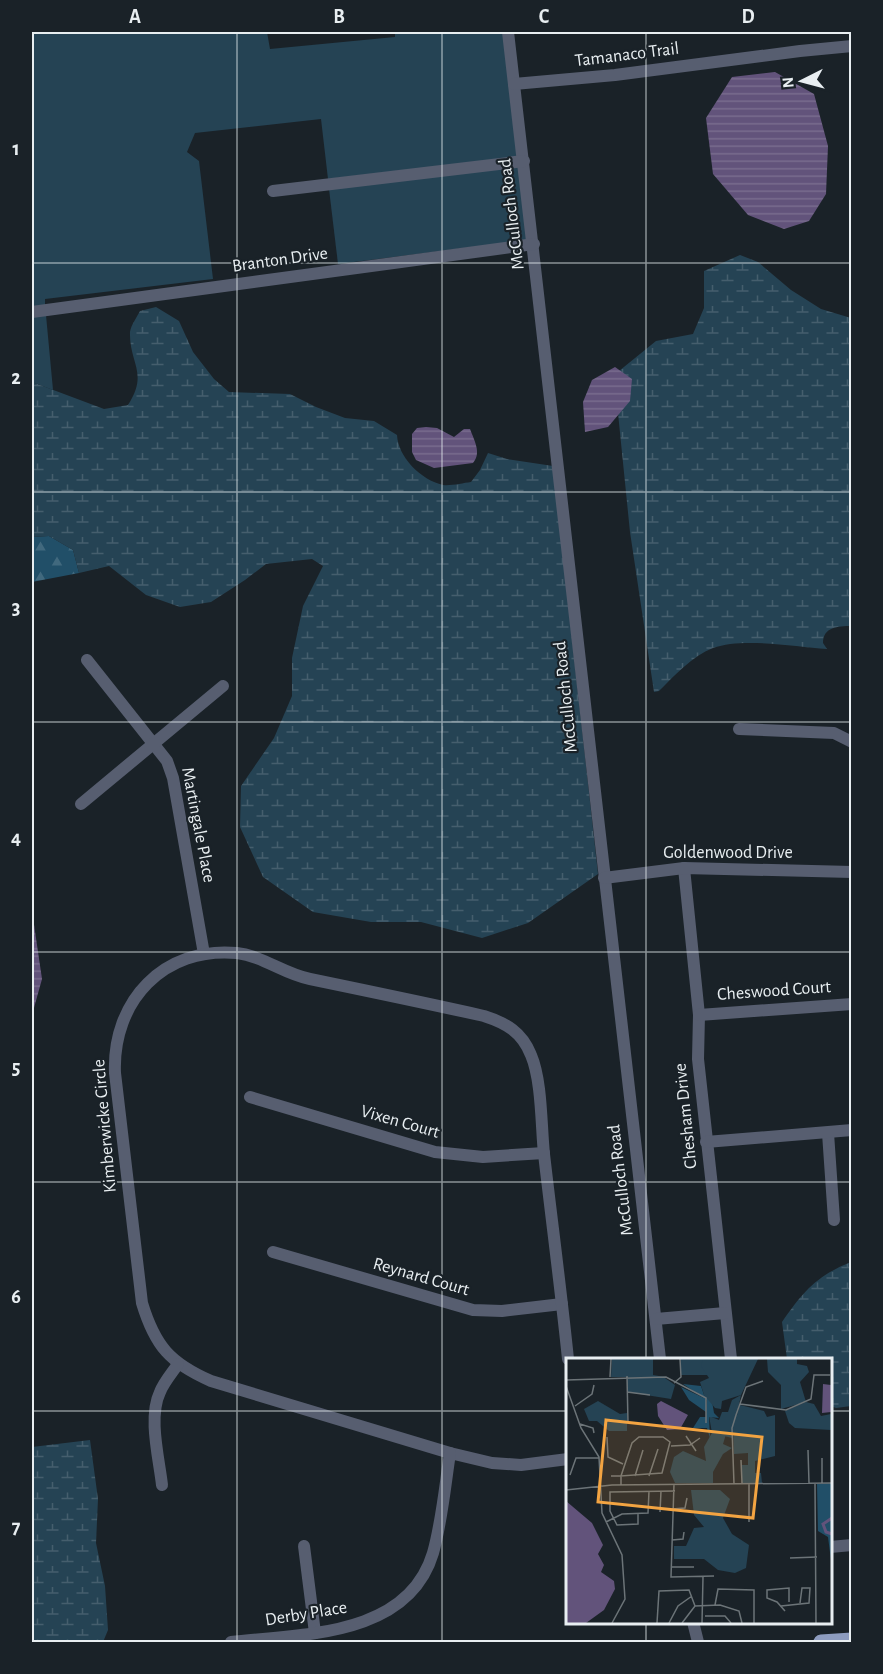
<svg xmlns="http://www.w3.org/2000/svg" width="883" height="1674" font-family="'Alegreya Sans',sans-serif">
  <style>
    .grass { fill: #254354 }
    .forest { fill: url(#forest-firs) }
    .wetland { fill: url(#wetland-marsh) }
    .water { fill: url(#water-rules) }
    .lines { fill: none; stroke-linecap: round; stroke-linejoin: round }
    .minor { stroke: #575e70; stroke-width: 12 }
    .major { stroke: #8d9cbf; stroke-width: 15 }
    .grid { fill: none; stroke: #e8eef1; stroke-width: 1.5; stroke-opacity: 0.55 }
    .labels { text-anchor: middle; dominant-baseline: central; stroke-width: 4.5; stroke-linejoin: round; paint-order: stroke }
    .street-label { font-size: 18px; fill: #e8eef1; stroke: #1a2228 }
    .inset-river { fill: none; stroke: #62537b; stroke-width: 3 }
    .inset-road { fill: none; stroke: #6c7478; stroke-width: 1.5 }
    .view { fill: #f3a442; fill-opacity: 0.15; stroke: #f3a442; stroke-width: 3 }
    .inset-edge { fill: none; stroke: #e8eef1; stroke-width: 3 }
    .neatline { fill: none; stroke: #e8eef1; stroke-width: 2 }
    .grid-label { font-size: 20px; text-anchor: middle; font-weight: bold; fill: #e8eef1 }
  </style>
  <defs>
    <pattern id="forest-firs" width="22" height="20" patternUnits="userSpaceOnUse" patternTransform="scale(1.5)"><rect width="22" height="20" fill="#214f68"/><path d="M5 1l3.5 6h-7zM16 11l3.5 6h-7z" fill="#41697e"/></pattern>
    <pattern id="wetland-marsh" width="20" height="14" patternUnits="userSpaceOnUse" patternTransform="scale(1.5)"><rect width="20" height="14" fill="#254354"/><path d="M1 5h8M5 5V1M11 12h8M15 12V8" fill="none" stroke="#455e6d"/></pattern>
    <pattern id="water-rules" width="6" height="5" patternUnits="userSpaceOnUse" patternTransform="scale(1.5)"><rect width="6" height="5" fill="#62537b"/><path d="M0 2.5h6" fill="none" stroke="#786c8e"/></pattern>
  </defs>
  <rect width="100%" height="100%" fill="#1a2228"/>
  <g class="grass">
    <polygon points="32,32 267,32 270,49 395,37 395,32 503,32 517,157 328,179 321,119 195,133 187,152 199,161 213,279 45,299 45,306 32,308"/>
    <polygon points="519,166 528,240 338,264 329,189"/>
    <polygon points="46,315 53,390 32,382 32,317"/>
  </g>
  <polygon class="forest" points="49,536 73,550 79,573 32,582 32,537"/>
  <g class="wetland">
    <path d="M 740,255 L 758,262 L 791,290 L 821,309 L 851,318 L 851,626 C 838,626 823,627 823,643 L 827,649 C 795,647 743,637 713,648 C 692,656 674,676 659,691 L 654,692 L 630,532 L 617,403 L 619,371 L 656,341 L 693,334 L 704,308 L 704,271 Z"/>
    <path d="M 156,307 L 179,321 L 193,352 L 214,379 L 229,392 L 290,394 L 316,407 L 345,418 L 374,421 L 397,435 C 398,457 421,480 443,485 C 451,486 463,483 471,482 L 480,470 L 488,453 L 507,459 L 553,466 L 598,874 L 528,923 L 482,938 L 421,922 L 371,922 L 313,912 L 263,877 L 240,827 L 241,786 L 274,738 L 292,696 L 292,658 L 303,606 L 323,566 L 312,559 L 266,564 L 245,580 L 211,602 L 180,607 L 146,595 L 109,566 L 79,573 L 73,550 L 49,536 L 32,537 L 32,382 L 104,409 L 128,405 C 149,373 129,363 130,332 C 131,325 137,317 140,311 Z"/>
    <path d="M 851,1262 L 851,1406 L 836,1408 L 831,1406 L 830,1359 L 787,1359 L 782,1322 C 803,1292 816,1276 851,1262 Z"/>
    <polygon points="90,1440 98,1499 96,1543 105,1586 108,1630 103,1642 32,1642 32,1447"/>
  </g>
  <g class="water">
    <polygon points="775,72 814,94 828,146 826,194 809,221 784,229 748,215 713,174 706,118 732,77"/>
    <polygon points="615,367 632,379 630,401 608,427 585,432 583,402 592,380"/>
    <path d="M 426,427 L 437,428 L 454,437 L 464,429 L 470,429 C 474,440 482,453 473,463 L 434,468 L 416,460 L 412,452 L 412,434 L 417,428 Z"/>
    <polygon points="32,911 42,979 32,1015"/>
  </g>
  <g class="lines">
    <g class="minor">
      <polyline points="508,32 660,1359"/>
      <polyline points="514,84 615,75 800,51 852,46"/>
      <polyline points="273,191 524,161"/>
      <polyline points="32,312 534,244"/>
      <polyline points="87,660 167,761 173,778 204,954"/>
      <polyline points="739,729 834,733 852,742"/>
      <polyline points="81,804 223,686"/>
      <polyline points="684,868 699,1015 698,1059 731,1359"/>
      <polyline points="604,878 684,868 852,872"/>
      <polyline points="699,1015 852,1004"/>
      <polyline points="250,1097 435,1152 483,1157 544,1153"/>
      <polyline points="828,1133 834,1220"/>
      <polyline points="706,1142 852,1130"/>
      <polyline points="273,1252 473,1310 502,1311 562,1304"/>
      <polyline points="656,1319 725,1313"/>
      <path d="M 568,1459 L 521,1465 L 492,1463 L 450,1453 L 211,1381 C 170,1363 155,1346 142,1303 L 115,1073 C 112,1001 164,946 237,953 C 263,956 284,974 310,979 C 368,991 426,1003 484,1016 C 506,1023 522,1032 531,1055 C 542,1081 541,1125 544,1154 C 552,1223 561,1291 568,1359"/>
      <path d="M 162,1485 C 159,1458 148,1417 160,1392 C 164,1382 172,1373 178,1364"/>
      <polyline points="304,1546 315,1633"/>
      <polyline points="830,1547 852,1545"/>
      <polyline points="693,1622 698,1642"/>
      <path d="M 231,1642 C 302,1634 408,1637 433,1553 C 442,1521 445,1486 450,1453"/>
    </g>
    <polyline class="major" points="821,1642 852,1640"/>
  </g>
  <path class="grid" d="M 237,32 L 237,1642M 442,32 L 442,1642M 646,32 L 646,1359M 32,263 L 852,263M 32,492 L 852,492M 32,722 L 852,722M 32,952 L 852,952M 32,1182 L 852,1182M 32,1411 L 568,1411M 830,1411 L 852,1411M 646,1622 L 646,1642"/>
  <g class="labels">
    <g class="street-label">
      <text transform="translate(627 55) rotate(-7)">Tamanaco Trail</text>
      <text transform="translate(512 214) rotate(-97)">McCulloch Road</text>
      <text transform="translate(280 260) rotate(-8)">Branton Drive</text>
      <text transform="translate(566 697) rotate(-96)">McCulloch Road</text>
      <text transform="translate(198 825) rotate(79)">Martingale Place</text>
      <text x="728" y="853">Goldenwood Drive</text>
      <text transform="translate(774 991) rotate(-4)">Cheswood Court</text>
      <text transform="translate(686 1116) rotate(-96)">Chesham Drive</text>
      <text transform="translate(400 1122) rotate(16)">Vixen Court</text>
      <text transform="translate(105 1126) rotate(-95)">Kimberwicke Circle</text>
      <text transform="translate(621 1180) rotate(-97)">McCulloch Road</text>
      <text transform="translate(421 1277) rotate(16)">Reynard Court</text>
      <text transform="translate(306 1614) rotate(-9)">Derby Place</text>
    </g>
  </g>
  <g transform="translate(566 1358)">
    <rect width="266" height="266" fill="#1a2228"/>
    <path d="M 46,1 L 87,1 L 87,17 L 99,19 L 45,19 ZM 115,1 L 137,1 L 142,17 L 115,17 ZM 61,19 L 99,20 L 109,27 L 105,41 L 61,34 ZM 175,37 L 166,80 L 146,75 L 143,58 L 153,62 L 156,54 L 162,54 L 166,42 ZM 174,47 L 198,53 L 201,59 L 209,57 L 209,98 L 189,103 L 189,115 L 195,115 L 196,125 L 176,125 L 176,107 L 182,107 L 182,95 L 168,96 L 167,70 Z" fill="#254354"/>
    <path d="M 117,26 L 135,28 L 138,37 L 146,43 L 148,55 L 153,60 L 143,59 L 144,80 L 141,70 L 127,70 L 134,59 L 140,59 L 141,42 ZM 115,29 L 140,41 L 140,54 L 123,42 ZM 265,125 L 265,202 L 262,179 L 252,173 L 251,126 Z" fill="#214f68"/>
    <path d="M 137,1 L 192,1 L 175,37 L 156,43 L 155,51 L 149,50 L 138,37 L 134,24 L 143,20 L 135,8 ZM 201,1 L 231,1 L 231,6 L 241,8 L 243,14 L 234,24 L 240,44 L 215,51 L 215,27 L 202,14 ZM 32,43 L 54,56 L 61,55 L 61,73 L 43,73 L 31,63 L 23,63 L 18,51 ZM 240,44 L 248,46 L 255,58 L 265,56 L 265,72 L 229,70 L 223,65 L 219,53 ZM 147,73 L 153,76 L 161,73 L 157,86 L 166,90 L 157,96 L 147,114 L 147,125 L 109,125 L 104,114 L 108,99 L 117,93 L 140,103 L 138,89 ZM 125,132 L 154,132 L 164,141 L 157,160 L 166,176 L 183,187 L 180,210 L 169,215 L 152,212 L 138,201 L 108,201 L 108,188 L 120,188 L 128,170 L 138,169 L 128,157 Z" fill="#254354"/>
    <path d="M 257,26 L 265,27 L 265,54 L 256,55 ZM 95,43 L 122,57 L 114,71 L 101,72 L 92,58 L 91,46 ZM 0,143 L 26,165 L 37,187 L 32,196 L 38,207 L 35,214 L 48,223 L 49,231 L 38,252 L 20,265 L 0,265 Z" fill="#62537b"/>
    <path class="inset-river" d="M 266,160 L 257,166 L 260,174 L 266,176"/>
    <path class="inset-road" d="M 61,18 L 62,65M 44,19 L 45,1M 0,22 L 100,19 L 140,40 L 140,65M 108,25 L 115,19 L 114,1M 0,28 L 15,70 L 33,99 L 36,155 L 56,197 L 59,241 L 46,265M 61,34 L 84,37M 174,46 L 220,52 L 245,41 L 248,17 L 264,17M 9,48 L 26,36 L 28,27M 14,66 L 27,70 L 28,75M 120,78 L 130,93M 41,79 L 42,99 L 57,106M 73,79 L 97,79 L 104,84 L 96,115 L 55,118 L 66,85 ZM 105,88 L 124,87 L 134,80M 242,92 L 243,125M 175,102 L 176,125M 4,117 L 10,100 L 33,100M 45,118 L 55,118 L 55,127M 69,118 L 77,92M 83,118 L 92,91M 183,125 L 183,164M 249,125 L 250,265M 256,125 L 256,100M 108,126 L 105,219 L 148,218M 168,126 L 166,70 L 170,57 L 180,29 L 197,23M 0,132 L 46,127 L 266,125M 106,151 L 119,150 L 121,140M 94,154 L 95,133M 72,155 L 72,166 L 51,167 L 44,153 L 44,134 L 109,133M 40,164 L 56,156 L 82,155 L 83,133M 106,182 L 117,181 L 118,174M 224,200 L 251,199M 105,209 L 128,209M 149,247 L 152,231 L 188,232 L 188,265M 215,248 L 243,245 L 244,230 L 236,230 L 234,245M 219,253 L 211,244 L 201,240 L 201,232 L 223,230 L 223,244M 139,258 L 159,258 L 165,265M 91,265 L 93,233 L 123,232 L 129,248M 103,265 L 112,248 L 126,238M 116,265 L 129,248 L 154,247 L 173,253 L 176,265M 136,265 L 137,219"/>
    <path class="view" d="M 40,62 L 196,79 L 187,160 L 32,144 Z"/>
    <rect width="266" height="266" class="inset-edge"/>
  </g>
  <rect width="883" height="1674" fill="none" stroke="#1a2228" stroke-width="66"/>
  <g transform="translate(802 81) rotate(264)" stroke="#1a2228" stroke-width="4.5" paint-order="stroke">
  <path d="M0-4.5L10 22L0 15L-10 22Z" fill="#e8eef1"/>
  <text y="-9" font-size="16" font-weight="bold" text-anchor="middle" fill="#e8eef1">N</text>
  </g>
  <rect x="33" y="33" width="817" height="1608" class="neatline"/>
  <g class="grid-label">
    <text x="135" y="23">A</text>
    <text x="339" y="23">B</text>
    <text x="544" y="23">C</text>
    <text x="748" y="23">D</text>
    <text x="16" y="155">1</text>
    <text x="16" y="384">2</text>
    <text x="16" y="614">3</text>
    <text x="16" y="844">4</text>
    <text x="16" y="1074">5</text>
    <text x="16" y="1303">6</text>
    <text x="16" y="1533">7</text>
  </g>
</svg>
